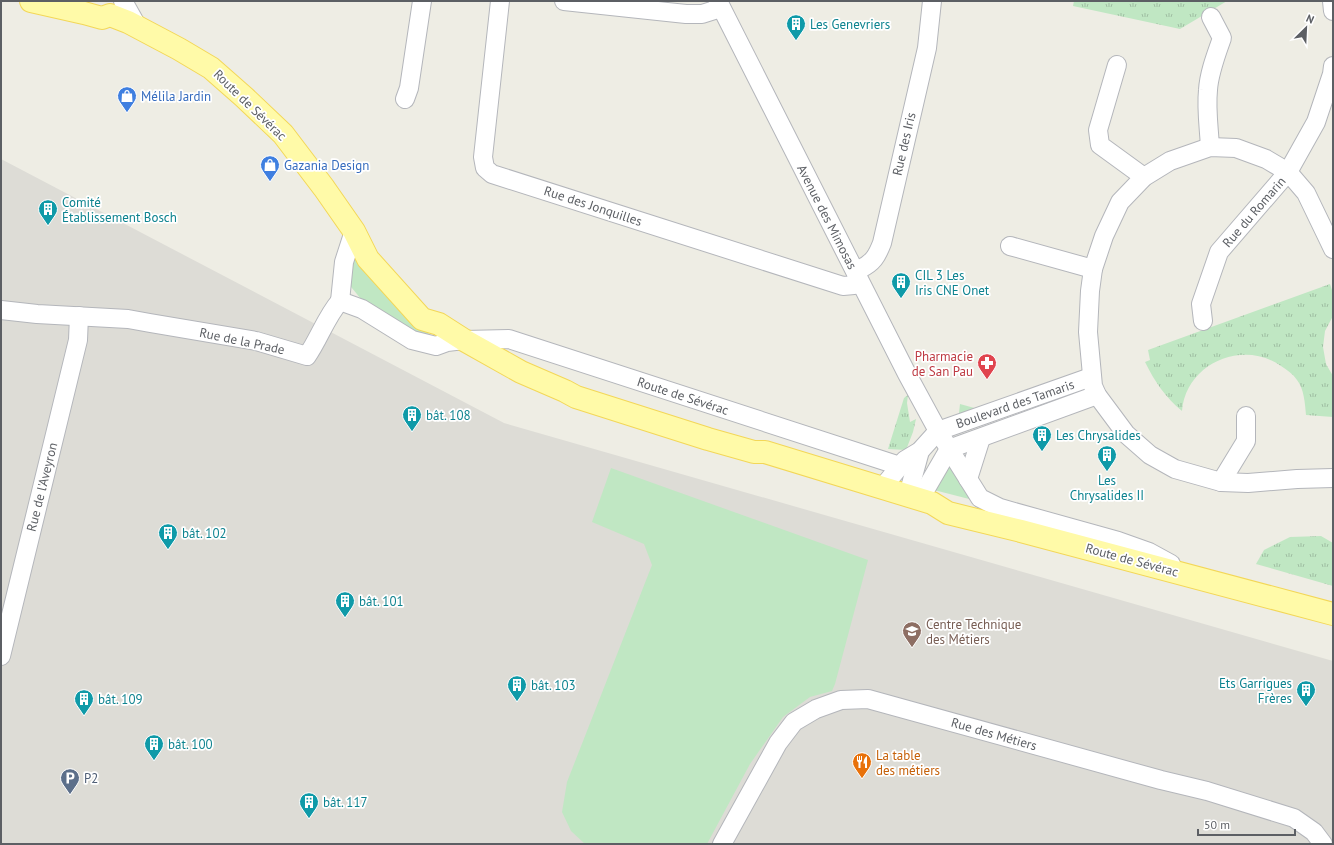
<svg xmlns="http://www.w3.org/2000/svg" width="1334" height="845" font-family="'PT Sans',sans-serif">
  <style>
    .industrial { fill: #dddcd6 }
    .grass { fill: #c0e7c3 }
    .park { fill: url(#park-tufts) }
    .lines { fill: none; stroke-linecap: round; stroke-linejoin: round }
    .minor-casing { stroke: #b4b6bb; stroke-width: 20 }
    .major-casing { stroke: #f3d758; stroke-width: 24 }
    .minor { stroke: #fff; stroke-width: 18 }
    .major { stroke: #fffaa8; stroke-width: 22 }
    .labels { text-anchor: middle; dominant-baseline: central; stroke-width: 3.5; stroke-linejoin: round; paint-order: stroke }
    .culture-label { font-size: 13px; fill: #0d838f; stroke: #fff; text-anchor: start }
    .shop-label { font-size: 13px; fill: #366cbe; stroke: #fff; text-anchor: start }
    .street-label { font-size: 13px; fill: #5c5f64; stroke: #fff }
    .health-label { font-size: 13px; fill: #be3a42; stroke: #fff; text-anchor: end }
    .education-label { font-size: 13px; fill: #785e54; stroke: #fff; text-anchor: start }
    .food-label { font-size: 13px; fill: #c56008; stroke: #fff; text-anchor: start }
    .service-label { font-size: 13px; fill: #4e5e75; stroke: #fff; text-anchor: start }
  </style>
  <defs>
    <pattern id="park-tufts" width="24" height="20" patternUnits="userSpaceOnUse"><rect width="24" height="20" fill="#c0e7c3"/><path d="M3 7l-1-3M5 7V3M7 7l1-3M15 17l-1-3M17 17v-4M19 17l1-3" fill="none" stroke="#9fbea2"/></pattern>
  </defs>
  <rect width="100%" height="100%" fill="#eeede4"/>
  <polygon class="industrial" points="1,159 504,423 1333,661 1333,844 1,844"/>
  <g class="grass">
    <polygon points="351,252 431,332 428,334 417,333 361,299 347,282"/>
    <polygon points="960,404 978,409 967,413 959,413"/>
    <polygon points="950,459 973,500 934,490"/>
    <polygon points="611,468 868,560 835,684 832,691 810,697 783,717 750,764 707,844 585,844 571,831 562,812 567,782 652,565 644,544 592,522"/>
  </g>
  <g class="park">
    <polygon points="1074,1 1227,1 1180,29 1073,6"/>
    <path d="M 1330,284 L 1333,293 L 1333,316 L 1325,331 L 1323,347 L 1326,364 L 1333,376 L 1333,417 L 1306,415 C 1305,403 1304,389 1297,380 C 1293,374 1287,370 1281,366 C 1243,339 1186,363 1182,411 C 1165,397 1155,382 1145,362 L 1150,360 L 1148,350 Z"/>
    <polygon points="908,395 907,403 910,422 916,419 913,432 906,450 888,449 904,398"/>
    <polygon points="1321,536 1333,543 1333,586 1256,564 1264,550 1290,537"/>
  </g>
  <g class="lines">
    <g class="minor-casing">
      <g id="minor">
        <polyline points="123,1 137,26"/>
        <path d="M 500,1 L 483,157 L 485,168 L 492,174 L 843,286 L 854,285 L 860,269 C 873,263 877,256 882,243 L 927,48 L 932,1"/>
        <polyline points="564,1 686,14 702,14 721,8"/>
        <polyline points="718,1 907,374 938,431 980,498 1000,508 1118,541 1149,552 1171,564"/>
        <polyline points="1332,1 1333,11"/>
        <polyline points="1117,65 1098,130 1100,145 1144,177"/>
        <polyline points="405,99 409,88 422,1"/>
        <path d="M 1210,147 C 1209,128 1206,109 1208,90 C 1209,73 1216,55 1222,38 L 1211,17"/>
        <polyline points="1010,246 1093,269"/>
        <polyline points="1333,249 1306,193 1288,172 1266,159 1236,148 1210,147 1170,161 1144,177 1120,202 1104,236 1093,269 1090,291 1088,332 1093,386 1097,395 1126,434 1150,455 1175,469 1221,482 1248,483 1297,479 1333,478"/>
        <polyline points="340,301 344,262 354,231"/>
        <path d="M 1,310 L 37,314 L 128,319 L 150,323 L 256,341 L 307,356 C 319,339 326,317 340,301 L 362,309 L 412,340 L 436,346 L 447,342 L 464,340 L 509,339 L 900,466"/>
        <polyline points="1203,321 1201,304 1219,252 1288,172 1316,122 1332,74 1333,66"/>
        <polyline points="949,449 1097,395"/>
        <polyline points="968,479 981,438"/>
        <polyline points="1221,482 1246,441 1246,416"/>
        <polyline points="882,488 905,460 920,451 938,431 1091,377"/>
        <polyline points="908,495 920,451"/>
        <polyline points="920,499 949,449"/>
        <polyline points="1,656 78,340 79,316"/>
        <polyline points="722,844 778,743 794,722 816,709 841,700 868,699 1161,780 1207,791 1294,818 1314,832 1323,844"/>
      </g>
    </g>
    <g class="major-casing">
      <polyline id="major" points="31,1 84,13 102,18 110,15 128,22 179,49 211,68 244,97 283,134 324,188 354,231 368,259 422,319 439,324 464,340 521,372 565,391 576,397 708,439 754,452 765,452 932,503 948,513 1021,531 1333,614"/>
    </g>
    <use href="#minor" class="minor"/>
    <use href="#major" class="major"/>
  </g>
  <defs>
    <g id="building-pin" transform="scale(1)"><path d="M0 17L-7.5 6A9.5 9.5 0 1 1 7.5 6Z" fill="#0f9aa8" stroke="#fff"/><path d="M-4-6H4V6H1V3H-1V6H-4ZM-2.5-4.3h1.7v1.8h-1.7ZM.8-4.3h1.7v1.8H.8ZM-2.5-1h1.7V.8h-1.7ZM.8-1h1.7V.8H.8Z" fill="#fff"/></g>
    <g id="shop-pin" transform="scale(1)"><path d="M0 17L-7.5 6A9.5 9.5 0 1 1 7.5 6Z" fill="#3f7fe0" stroke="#fff"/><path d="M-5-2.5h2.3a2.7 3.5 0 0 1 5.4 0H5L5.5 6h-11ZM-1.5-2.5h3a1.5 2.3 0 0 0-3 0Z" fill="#fff"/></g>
    <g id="pharmacy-pin" transform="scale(1)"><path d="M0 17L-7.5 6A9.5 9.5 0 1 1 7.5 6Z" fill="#e0444e" stroke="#fff"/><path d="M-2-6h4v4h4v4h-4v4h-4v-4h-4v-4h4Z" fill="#fff"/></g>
    <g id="school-pin" transform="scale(1)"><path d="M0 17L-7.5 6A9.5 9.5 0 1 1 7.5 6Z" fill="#8d6e63" stroke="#fff"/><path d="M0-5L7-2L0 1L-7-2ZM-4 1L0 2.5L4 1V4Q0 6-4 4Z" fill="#fff"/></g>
    <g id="restaurant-pin" transform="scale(1)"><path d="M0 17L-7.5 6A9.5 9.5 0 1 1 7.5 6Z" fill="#e8710a" stroke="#fff"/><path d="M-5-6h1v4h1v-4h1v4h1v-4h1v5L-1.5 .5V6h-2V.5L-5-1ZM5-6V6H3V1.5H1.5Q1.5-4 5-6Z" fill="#fff"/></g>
    <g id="parking-pin" transform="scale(1)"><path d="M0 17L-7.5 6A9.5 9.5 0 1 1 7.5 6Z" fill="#5c6f8a" stroke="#fff"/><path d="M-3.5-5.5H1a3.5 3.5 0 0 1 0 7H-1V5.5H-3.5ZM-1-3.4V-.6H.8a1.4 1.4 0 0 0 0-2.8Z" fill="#fff"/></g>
  </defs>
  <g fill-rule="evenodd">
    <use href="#building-pin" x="796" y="24"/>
    <use href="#shop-pin" x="127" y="96"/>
    <use href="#shop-pin" x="270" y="165"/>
    <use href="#building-pin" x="48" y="209"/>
    <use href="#building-pin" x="901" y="282"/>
    <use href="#pharmacy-pin" x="987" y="363"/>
    <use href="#building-pin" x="412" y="415"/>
    <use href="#building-pin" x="1042" y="435"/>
    <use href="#building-pin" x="1107" y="455"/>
    <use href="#building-pin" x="168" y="533"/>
    <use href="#building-pin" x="345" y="601"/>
    <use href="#school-pin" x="912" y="631"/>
    <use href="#building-pin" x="517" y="685"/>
    <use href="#building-pin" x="1306" y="690"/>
    <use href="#building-pin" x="84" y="699"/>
    <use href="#building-pin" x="154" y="744"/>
    <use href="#restaurant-pin" x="862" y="762"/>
    <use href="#parking-pin" x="70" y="778"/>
    <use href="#building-pin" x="309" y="802"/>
  </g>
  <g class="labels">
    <g class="culture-label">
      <text x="810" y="24">Les Genevriers</text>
      <text x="62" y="202">Comité<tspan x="62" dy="15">Établissement Bosch</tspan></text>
      <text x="915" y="275">CIL 3 Les<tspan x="915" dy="15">Iris CNE Onet</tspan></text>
      <text x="426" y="415">bât. 108</text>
      <text x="1056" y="435">Les Chrysalides</text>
      <text x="1107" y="480" text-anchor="middle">Les<tspan x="1107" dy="15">Chrysalides II</tspan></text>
      <text x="182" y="533">bât. 102</text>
      <text x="359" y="601">bât. 101</text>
      <text x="1292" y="683" text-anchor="end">Ets Garrigues<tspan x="1292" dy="15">Frères</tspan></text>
      <text x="531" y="685">bât. 103</text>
      <text x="98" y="699">bât. 109</text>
      <text x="168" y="744">bât. 100</text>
      <text x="323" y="802">bât. 117</text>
    </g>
    <g class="shop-label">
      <text x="141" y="96">Mélila Jardin</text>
      <text x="284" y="165">Gazania Design</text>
    </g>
    <g class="street-label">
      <text transform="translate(250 105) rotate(44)">Route de Sévérac</text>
      <text transform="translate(904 144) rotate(-77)">Rue des Iris</text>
      <text transform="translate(593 206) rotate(18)">Rue des Jonquilles</text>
      <text transform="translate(1254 212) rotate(-49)">Rue du Romarin</text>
      <text transform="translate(827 217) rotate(63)">Avenue des Mimosas</text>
      <text transform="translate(242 341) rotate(12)">Rue de la Prade</text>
      <text transform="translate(683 396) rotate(18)">Route de Sévérac</text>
      <text transform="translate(1015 404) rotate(-19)">Boulevard des Tamaris</text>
      <text transform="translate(42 487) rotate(-76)">Rue de l'Aveyron</text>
      <text transform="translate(1132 560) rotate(15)">Route de Sévérac</text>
      <text transform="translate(994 734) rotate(16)">Rue des Métiers</text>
    </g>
    <g class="health-label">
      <text x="973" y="356">Pharmacie<tspan x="973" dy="15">de San Pau</tspan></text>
    </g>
    <g class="education-label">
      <text x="926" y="624">Centre Technique<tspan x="926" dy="15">des Métiers</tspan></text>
    </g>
    <g class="food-label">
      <text x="876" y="755">La table<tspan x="876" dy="15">des métiers</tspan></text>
    </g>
    <g class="service-label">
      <text x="84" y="778">P2</text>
    </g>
  </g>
  <rect width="1334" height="845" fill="none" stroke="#5c5f64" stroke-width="4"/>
  <g transform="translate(1306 28) rotate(24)" stroke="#ffffff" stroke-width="3" paint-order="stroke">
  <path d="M0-3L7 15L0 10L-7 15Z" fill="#5c5f64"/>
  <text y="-6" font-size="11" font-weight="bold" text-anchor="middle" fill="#5c5f64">N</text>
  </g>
  <path d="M1198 829v6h97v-6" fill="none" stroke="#5c5f64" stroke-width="2"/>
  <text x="1204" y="829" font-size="12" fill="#5c5f64" stroke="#ffffff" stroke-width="3" paint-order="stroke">50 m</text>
</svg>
